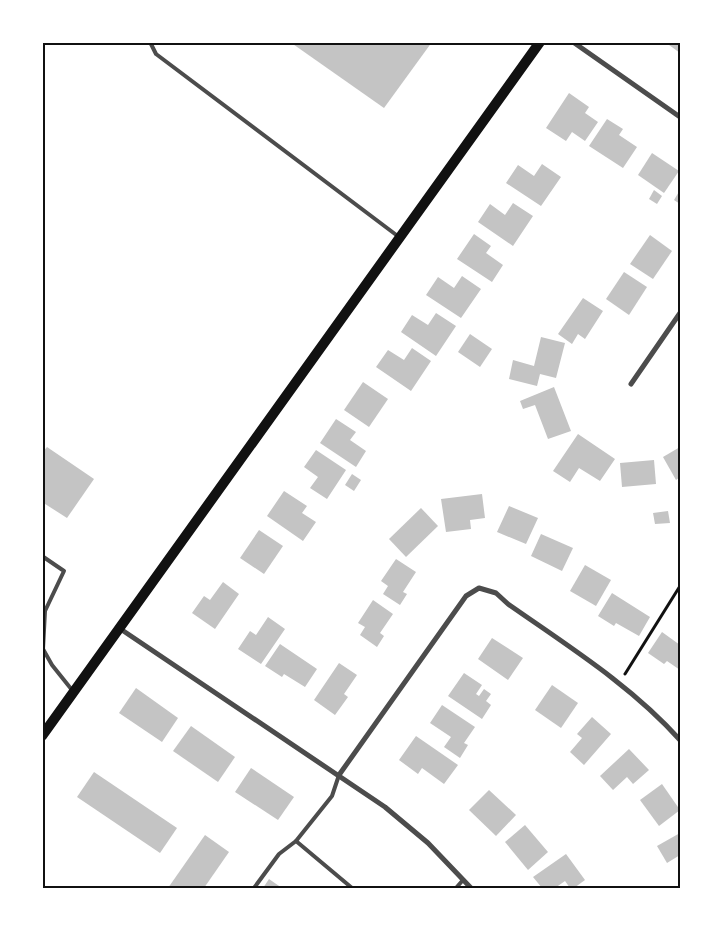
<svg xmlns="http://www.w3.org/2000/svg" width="723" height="931" font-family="Raleway,sans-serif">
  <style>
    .building { fill: #c4c4c4 }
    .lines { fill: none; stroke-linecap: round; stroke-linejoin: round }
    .path { stroke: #111; stroke-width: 3 }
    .service { stroke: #4c4c4c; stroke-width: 4 }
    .minor { stroke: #4c4c4c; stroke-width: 5 }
    .secondary { stroke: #111; stroke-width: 10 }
    .neatline { fill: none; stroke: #111; stroke-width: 2 }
  </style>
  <rect width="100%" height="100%" fill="#fff"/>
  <g class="building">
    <polygon points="290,42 432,42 384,108"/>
    <polygon points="665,42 680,42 680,53"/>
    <polygon points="569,93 589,107 585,113 598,122 585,141 572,132 566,141 546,128"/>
    <polygon points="607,119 623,129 619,135 637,147 623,168 589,146"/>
    <polygon points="652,153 679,171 664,193 638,175"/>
    <polygon points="542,164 561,177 541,206 506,183 518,165 534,176"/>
    <polygon points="654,190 662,196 657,204 649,199"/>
    <polygon points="680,190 680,204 674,200"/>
    <polygon points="513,203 533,216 513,246 478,222 490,204 505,215"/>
    <polygon points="474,234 491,246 486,253 503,265 492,282 457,259"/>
    <polygon points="650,235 672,251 653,279 630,264"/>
    <polygon points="624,272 647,287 629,315 606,299"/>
    <polygon points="462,276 481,289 461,318 426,295 438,277 454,288"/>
    <polygon points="583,298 603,311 585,339 578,334 572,344 558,334"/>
    <polygon points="436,313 456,326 436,356 401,332 412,315 428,325"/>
    <polygon points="470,334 492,349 480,367 458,352"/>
    <polygon points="541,337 565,343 556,378 540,374 537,386 509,379 513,360 534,366"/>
    <polygon points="412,348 431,361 411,391 376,367 388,350 404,360"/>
    <polygon points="363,382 388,399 369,427 344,410"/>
    <polygon points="554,387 571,431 548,439 535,405 523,409 520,401"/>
    <polygon points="336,419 356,432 350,440 366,451 356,467 320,443"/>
    <polygon points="578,434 615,459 600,481 579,468 570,482 553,471"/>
    <polygon points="47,447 94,479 67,518 42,502 42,453"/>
    <polygon points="680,447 680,477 676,480 663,457"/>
    <polygon points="316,450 346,470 327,499 310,488 318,477 304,467"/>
    <polygon points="654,460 656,484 622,487 620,463"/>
    <polygon points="352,474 361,480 354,491 345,485"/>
    <polygon points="284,491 307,506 302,513 316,522 303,541 267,516"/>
    <polygon points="482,494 485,518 470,520 471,529 446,532 441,499"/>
    <polygon points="509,506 538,518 526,544 497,532"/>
    <polygon points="421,508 438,526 406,557 389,539"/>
    <polygon points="668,511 670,523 655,524 653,513"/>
    <polygon points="259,530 283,546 264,574 240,558"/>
    <polygon points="541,534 573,548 562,571 531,556"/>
    <polygon points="396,559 416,572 403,592 407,594 400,605 383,594 388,586 381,581"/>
    <polygon points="585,565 611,580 596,606 570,591"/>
    <polygon points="223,582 239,594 215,629 192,613 204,596 210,600"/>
    <polygon points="612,593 650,617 639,636 616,623 614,626 598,616"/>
    <polygon points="373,600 393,614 380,633 384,636 377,647 360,635 365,627 358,623"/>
    <polygon points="268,617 285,629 261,664 238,649 250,631 256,635"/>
    <polygon points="662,632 680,645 680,670 667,661 664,664 648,653"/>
    <polygon points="492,638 523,658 508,680 478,659"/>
    <polygon points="280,644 317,669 305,687 284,674 282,677 265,666"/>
    <polygon points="339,663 357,675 344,694 348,697 335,715 314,700"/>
    <polygon points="464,673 482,685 476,694 479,696 484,689 491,694 486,701 491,705 482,719 448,696"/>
    <polygon points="552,685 578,703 561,728 535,710"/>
    <polygon points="136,688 178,718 162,742 119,713"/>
    <polygon points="442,705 475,727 464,743 468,745 460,758 444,747 451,737 430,723"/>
    <polygon points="592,717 611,734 584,765 570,752 582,738 577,734"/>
    <polygon points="191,726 235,757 218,782 173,751"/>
    <polygon points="416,736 458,765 444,784 422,768 418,774 399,760"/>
    <polygon points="629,749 649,770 633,784 627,777 613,790 600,776"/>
    <polygon points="251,768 294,797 278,820 235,792"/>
    <polygon points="94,772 177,828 160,853 77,797"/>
    <polygon points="662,784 680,810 659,826 640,800"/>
    <polygon points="489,790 516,815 496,836 469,810"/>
    <polygon points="525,825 548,852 528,870 505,842"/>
    <polygon points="680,833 680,855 667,863 657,846"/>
    <polygon points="205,835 229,852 204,888 168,888"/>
    <polygon points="566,854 585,880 574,888 570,888 565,881 555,888 542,888 533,877"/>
    <polygon points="269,879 282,888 263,888"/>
  </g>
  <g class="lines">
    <polyline class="path" points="625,674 680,586"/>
    <g class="service">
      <polyline points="150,42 156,54 399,237"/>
      <polyline points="42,556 64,571 45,611 43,649 52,665 72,690"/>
      <polyline points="339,775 332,796 296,841 352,888"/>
      <polyline points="254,888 279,854 296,841"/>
      <polyline points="456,888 463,880"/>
    </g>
    <g class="minor">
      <polyline points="573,42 680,117"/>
      <polyline points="631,384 680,313"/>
      <polyline points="119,628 385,807 428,843 471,888"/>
      <path d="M 339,775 L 466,596 L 479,588 L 496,593 L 508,604 C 568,646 632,686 680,740"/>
    </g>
    <polyline class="secondary" points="42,736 540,42"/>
  </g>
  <rect width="723" height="931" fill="none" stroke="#ffffff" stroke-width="88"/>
  <rect x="44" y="44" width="635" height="843" class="neatline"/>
</svg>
